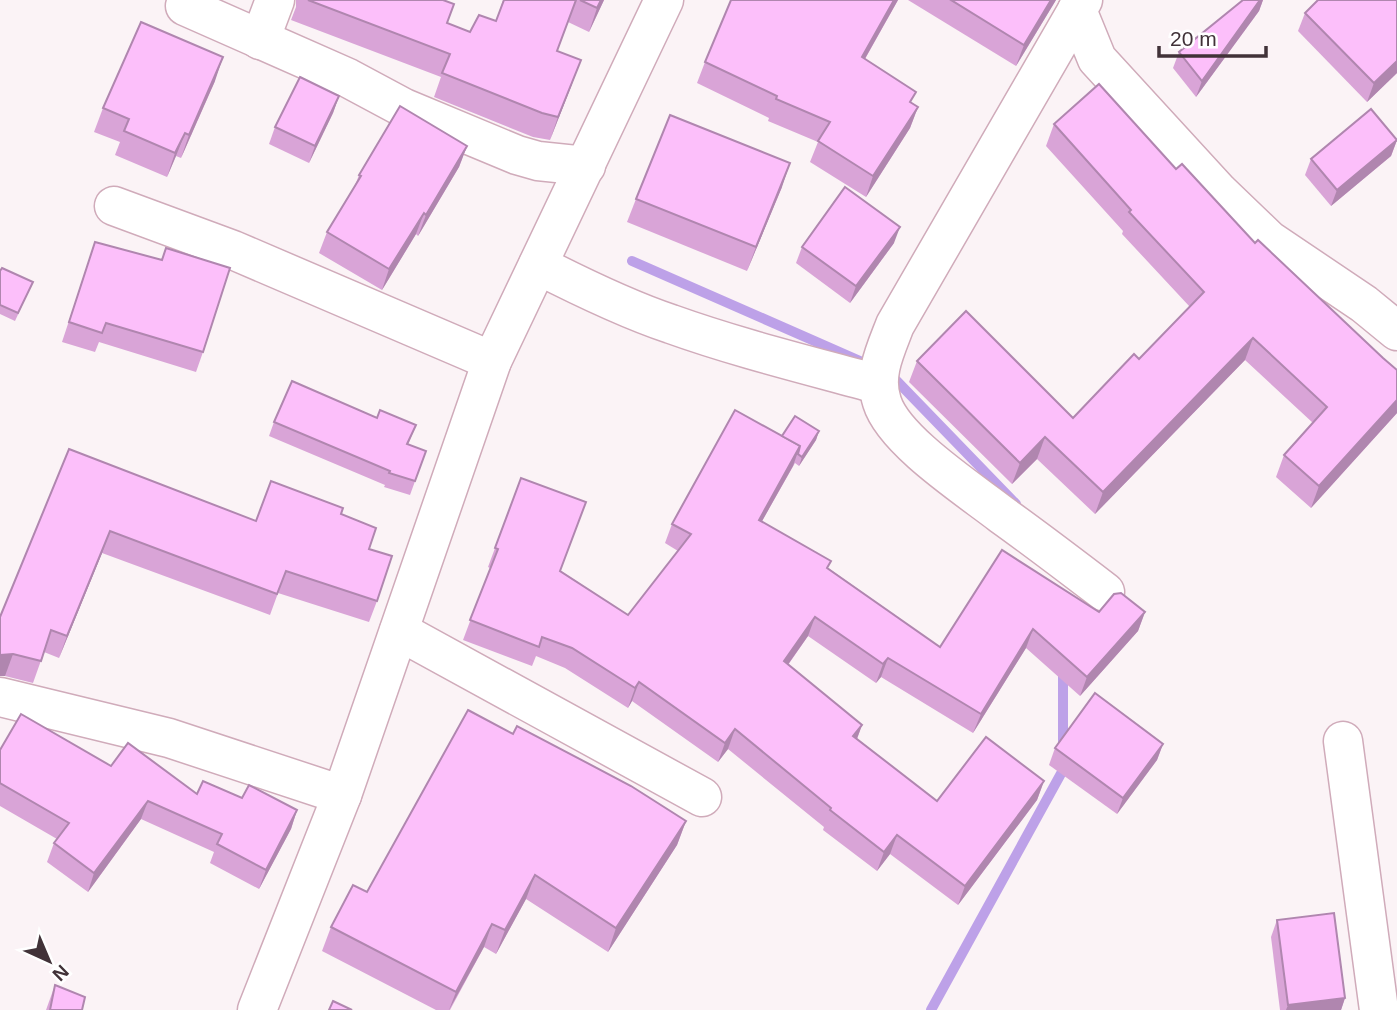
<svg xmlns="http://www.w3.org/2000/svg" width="1397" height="1010" font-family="Helvetica,sans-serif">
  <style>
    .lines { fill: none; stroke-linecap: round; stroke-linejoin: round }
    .stream { stroke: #bda1e8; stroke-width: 10 }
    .street-casing { stroke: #d0abba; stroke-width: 41 }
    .street { stroke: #fff; stroke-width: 38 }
    .wall { fill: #d9a4d7 }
    .shaded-wall { fill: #b086af }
    .building { fill: #fcbffa; stroke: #b086af; stroke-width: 2 }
  </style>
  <rect width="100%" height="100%" fill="#fbf3f6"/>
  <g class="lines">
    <g class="stream">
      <polyline points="632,261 860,361"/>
      <polyline points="887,374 892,376 1016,504"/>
      <polyline points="931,1010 1063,770 1063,669"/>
    </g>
    <g class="street-casing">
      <g id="street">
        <path d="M 1083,0 L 895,325 C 885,351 873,375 882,402 C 894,441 970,490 1002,515 C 1037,540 1071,566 1105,592"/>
        <polyline points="185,6 348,78 404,108 517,155 538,161 586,166"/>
        <polyline points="1077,10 1097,59 1219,192 1269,240 1364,304 1397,331"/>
        <polyline points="260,40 275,0"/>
        <polyline points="114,206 233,250 492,361"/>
        <path d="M 538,265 C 581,287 626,309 671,324 C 738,348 808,365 877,384"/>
        <polyline points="399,631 702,797"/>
        <polyline points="0,697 169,738 342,795"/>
        <polyline points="1343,741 1379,1010"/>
        <polyline points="257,1010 342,795 492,361 664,0"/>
      </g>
    </g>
    <use href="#street" class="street"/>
  </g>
  <g class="wall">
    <polygon points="296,0 443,0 447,23 470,32 496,21 503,0 604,0 589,32 568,22 557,51 572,84 550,140 533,137 434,97 441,77 291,20 296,7"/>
    <polygon points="731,0 898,0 865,59 912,103 918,107 910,128 866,197 810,162 818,142 768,121 769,118 697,83 705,62"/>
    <polygon points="908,0 1056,0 1016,66"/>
    <polygon points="1243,0 1263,0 1259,11 1196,97 1173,68 1179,52"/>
    <polygon points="1397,0 1397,73 1367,102 1298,31 1305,13"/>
    <polygon points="215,81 181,158 176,156 167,177 115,155 120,142 94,132 103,108"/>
    <polygon points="339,96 333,113 309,163 269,144 275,127"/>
    <polygon points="1054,124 1176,169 1255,243 1397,370 1397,413 1311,508 1276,477 1284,455 1313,423 1245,360 1095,514 1037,459 1012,484 909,382 917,361 1073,418 1139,359 1190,307 1122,234 1123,231 1046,146"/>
    <polygon points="1397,140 1391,156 1331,206 1305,175 1311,159"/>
    <polygon points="467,146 459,167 418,236 416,234 382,290 319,253 327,232 354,188 359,175"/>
    <polygon points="782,187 747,271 627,222 636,199"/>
    <polygon points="95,242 162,260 166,248 203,352 196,372 99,342 95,352 62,342"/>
    <polygon points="894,243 850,303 796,263 802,247"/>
    <polygon points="0,271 33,282 15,321 0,314"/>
    <polygon points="377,418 416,425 408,445 426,451 410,495 384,487 385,485 269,436 274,422"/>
    <polygon points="819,431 816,440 799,466 795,463 762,521 940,647 1099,612 1145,612 1138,631 1080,696 1026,648 973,733 881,677 876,683 808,636 788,665 862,725 857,739 937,801 1044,781 1037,800 958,905 890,854 877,871 823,830 824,827 728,749 718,762 632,701 628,708 565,668 536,656 532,666 463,640 490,568 488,567 521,478 561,571 628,615 678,551 665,543 672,524 782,436"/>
    <polygon points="69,449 256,521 341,514 369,549 377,601 369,622 278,593 270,615 102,553 59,658 44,652 33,683 5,676 0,676 0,617"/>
    <polygon points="513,734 686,821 677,845 608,952 526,899 496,954 484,947 450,1010 436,1010 322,951 331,927 367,892"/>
    <polygon points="1163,744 1157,760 1117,814 1049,765 1055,748"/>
    <polygon points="0,750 111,766 197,794 242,798 297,810 291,829 259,889 210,863 214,852 141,819 88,892 47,862 54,843 57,839 0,806"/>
    <polygon points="1277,920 1345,998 1341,1010 1280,1010 1271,937"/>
    <polygon points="55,985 82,1010 46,1010"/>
  </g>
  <g class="shaded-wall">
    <polygon points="601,0 604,0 589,32 597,8"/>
    <polygon points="894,0 898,0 854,78 862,57"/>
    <polygon points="1051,0 1056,0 1016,66 1024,45"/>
    <polygon points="1260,0 1263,0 1259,11 1196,97 1202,81"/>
    <polygon points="223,57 215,81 181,158 189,135"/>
    <polygon points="581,60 572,84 550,140 558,117"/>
    <polygon points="1397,61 1397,73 1367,102 1374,83"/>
    <polygon points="339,96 333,113 309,163 315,146"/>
    <polygon points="918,107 910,128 866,197 873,176"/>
    <polygon points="185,133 176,156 167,177 175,153"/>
    <polygon points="1397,140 1391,156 1331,206 1337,190"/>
    <polygon points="467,146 459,167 418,236 426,215"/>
    <polygon points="790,163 782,187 747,271 756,247"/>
    <polygon points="424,213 416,234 382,290 389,269"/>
    <polygon points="900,227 894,243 850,303 856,286"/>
    <polygon points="1253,338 1245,360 1095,514 1103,492"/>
    <polygon points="1397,400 1397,413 1311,508 1319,486"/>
    <polygon points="819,431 816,440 799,466 802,457"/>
    <polygon points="1045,437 1037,459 1012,484 1020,463"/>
    <polygon points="800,446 793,466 752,539 759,520"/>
    <polygon points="110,531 102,553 59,658 67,636"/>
    <polygon points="1145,612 1138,631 1080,696 1087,677"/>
    <polygon points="815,617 808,636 777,680 784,661"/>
    <polygon points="1033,629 1026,648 973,733 981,714"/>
    <polygon points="13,654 5,676 0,676 0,655"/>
    <polygon points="888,658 881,677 876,683 883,664"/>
    <polygon points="639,682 632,701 628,708 635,688"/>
    <polygon points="862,725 855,744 853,736"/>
    <polygon points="735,729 728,749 718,762 725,743"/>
    <polygon points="1163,744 1157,760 1117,814 1123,798"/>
    <polygon points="1044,781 1037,800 958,905 965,886"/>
    <polygon points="148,801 141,819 88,892 94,873"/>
    <polygon points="297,810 291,829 259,889 266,870"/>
    <polygon points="686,821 677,845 608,952 616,928"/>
    <polygon points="897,835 890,854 877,871 884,852"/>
    <polygon points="535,875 526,899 496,954 505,930"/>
    <polygon points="492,924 484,947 449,1010 456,992"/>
    <polygon points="1345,998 1341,1010 1286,1010 1288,1005"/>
  </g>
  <g class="building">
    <polygon points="308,0 443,0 454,4 447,23 470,32 479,15 496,21 504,0 576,0 557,51 581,60 558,117 542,113 442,73 450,54"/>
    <polygon points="580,0 601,0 597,8"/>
    <polygon points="731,0 894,0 862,57 916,92 910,102 918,107 873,176 818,141 830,122 776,99 777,96 705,62"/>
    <polygon points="951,0 1051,0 1024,45"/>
    <polygon points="1243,0 1260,0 1202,81 1179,52"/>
    <polygon points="1318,0 1397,0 1397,61 1374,83 1305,13"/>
    <polygon points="141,22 223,57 189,135 185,133 175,153 124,131 129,119 103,108"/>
    <polygon points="300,77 339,96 315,146 275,127"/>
    <polygon points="1099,84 1176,169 1182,164 1255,243 1258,240 1383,358 1397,370 1397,400 1319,486 1284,455 1327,407 1253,338 1103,492 1045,437 1020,463 917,361 966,311 1073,418 1134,354 1139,359 1204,292 1129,212 1131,210 1054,124"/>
    <polygon points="400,106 467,146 426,215 424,213 389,269 327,232 361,176 359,175"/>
    <polygon points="1371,109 1397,140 1337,190 1311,159"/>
    <polygon points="670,115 790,163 756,247 636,199"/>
    <polygon points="845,187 900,227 856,286 802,247"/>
    <polygon points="95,242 162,260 166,248 230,268 203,352 106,323 102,333 69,322"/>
    <polygon points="2,268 33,282 18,313 0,305 0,271"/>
    <polygon points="292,381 377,418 380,410 416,425 407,444 426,451 415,481 389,473 390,471 274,422"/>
    <polygon points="735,410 800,446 759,520 831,561 827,568 940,647 1002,550 1099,612 1114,594 1121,593 1145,612 1087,677 1033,629 981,714 888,658 883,664 815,617 784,661 862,725 853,736 937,801 986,737 1044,781 965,886 897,835 884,852 830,810 831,808 735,729 725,743 639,682 635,688 572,648 542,637 539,647 470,620 498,549 495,548 521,478 586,502 560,571 628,615 691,534 672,524"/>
    <polygon points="795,416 819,431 802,457 798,454 800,446 782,436"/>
    <polygon points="69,449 256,521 271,481 343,508 341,514 376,528 369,549 392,556 377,601 286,571 277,594 110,531 67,636 51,630 41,661 13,654 0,655 0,617"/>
    <polygon points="1095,693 1163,744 1123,798 1055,748"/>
    <polygon points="468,710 513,734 517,726 631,786 686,821 616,928 535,875 505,930 492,924 456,992 331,927 353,885 367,892"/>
    <polygon points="21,714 111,766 128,743 197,794 203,781 242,798 249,785 297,810 266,870 217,844 222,834 148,801 94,873 54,843 69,823 0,783 0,750"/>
    <polygon points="1334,913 1345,998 1288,1005 1277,920"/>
    <polygon points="55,985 85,997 82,1010 50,1010"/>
    <polygon points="333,1001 352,1010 329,1010"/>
  </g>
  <g transform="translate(49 961) rotate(136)" stroke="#ffffff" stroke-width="5" paint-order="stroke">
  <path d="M0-5L12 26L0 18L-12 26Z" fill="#413238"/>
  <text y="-10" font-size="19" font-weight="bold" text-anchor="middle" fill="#413238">N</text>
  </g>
  <path d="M1159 46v10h107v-10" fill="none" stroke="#413238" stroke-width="3.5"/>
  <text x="1170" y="46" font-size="21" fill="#413238" stroke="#ffffff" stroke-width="5" paint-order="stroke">20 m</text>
</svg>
